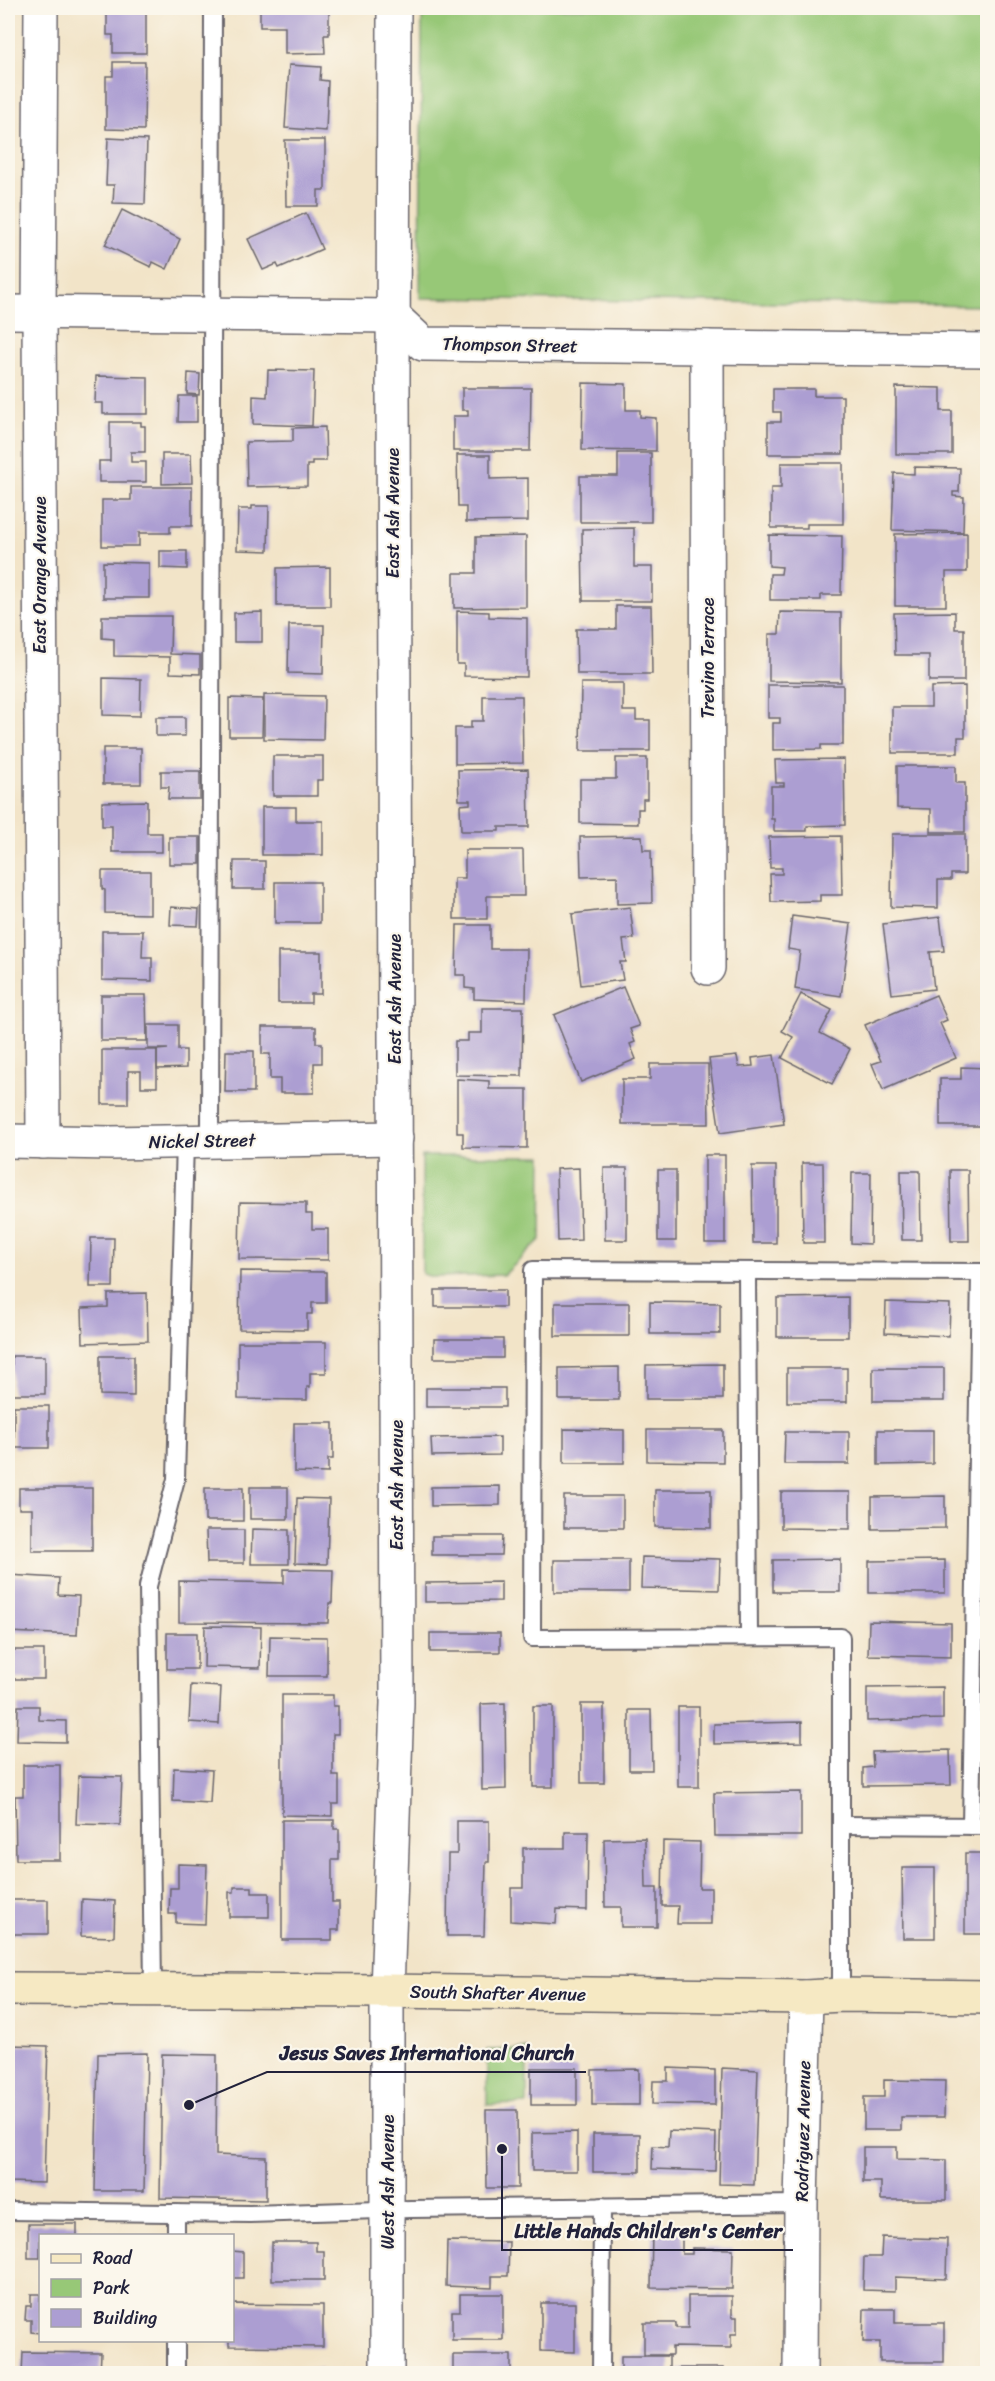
<svg xmlns="http://www.w3.org/2000/svg" width="995" height="2381" font-family="Sriracha,sans-serif">
  <style>
    .green { fill: #97c877; stroke: #5c7559; stroke-width: 1.5 }
    .building { fill: #ac9ed2 }
    .lines { fill: none; stroke-linecap: round; stroke-linejoin: round }
    .service-casing { stroke: #6b666c; stroke-width: 20 }
    .minor-casing { stroke: #6b666c; stroke-width: 36 }
    .secondary-casing { stroke: #6b666c; stroke-width: 36 }
    .service { stroke: #fff; stroke-width: 16 }
    .minor { stroke: #fff; stroke-width: 33 }
    .secondary { stroke: #f6e9c3; stroke-width: 33 }
    .labels { text-anchor: middle; dominant-baseline: central; stroke-width: 4.5; stroke-linejoin: round; paint-order: stroke }
    .street-label { font-size: 18px; fill: #22223b; stroke: #fbf7ec }
    .leader { fill: none; stroke: #22223b; stroke-width: 2 }
    .callout-dot { fill: #22223b; stroke: #fbf7ec; stroke-width: 2 }
    .callout-label { font-size: 20px; text-anchor: middle; font-weight: bold; fill: #22223b; stroke: #fbf7ec; stroke-width: 4.5; stroke-linejoin: round; paint-order: stroke }
  </style>
  <rect width="100%" height="100%" fill="#fbf7ec"/>
  <filter id="ink" filterUnits="userSpaceOnUse"><feTurbulence type="fractalNoise" baseFrequency=".0167" numOctaves="2"/><feDisplacementMap in="SourceGraphic" scale="12" xChannelSelector="R" yChannelSelector="G"/><feConvolveMatrix kernelMatrix="1 2 1 2 8 2 1 2 1" color-interpolation-filters="sRGB"/></filter>
  <filter id="wash" filterUnits="userSpaceOnUse"><feTurbulence type="fractalNoise" baseFrequency=".008" numOctaves="4" result="noise"/><feDisplacementMap in="SourceGraphic" scale="24" xChannelSelector="R" yChannelSelector="G"/><feGaussianBlur stdDeviation="1.35" result="paint"/><feColorMatrix in="noise" values="0 0 0 0 0 0 0 0 0 0 0 0 0 0 0 0 0 1.4 0 .05"/><feComposite in="paint" operator="in"/></filter>
  <g filter="url(#wash)">
    <rect width="100%" height="100%" fill="#f2e4c8"/>
    <g class="green">
      <polygon points="422,8 987,8 987,306 420,298"/>
      <polygon points="422,1156 542,1156 541,1239 504,1275 433,1277 422,1274"/>
      <polygon points="527,2049 527,2104 487,2105 487,2050"/>
    </g>
    <g id="blocks">
      <g class="building">
        <polygon points="107,8 146,8 146,53 113,53 113,35 107,35"/>
        <polygon points="260,8 329,8 329,35 324,35 325,53 285,54 285,27 260,27"/>
        <polygon points="113,62 145,62 144,130 106,129 106,76 113,76"/>
        <polygon points="289,65 321,67 320,80 328,81 326,131 285,128"/>
        <polygon points="108,138 147,140 145,204 113,203 114,185 106,185"/>
        <polygon points="285,140 325,140 325,190 318,190 318,206 286,206"/>
        <polygon points="122,210 180,239 167,269 153,262 151,267 105,245"/>
        <polygon points="306,213 322,249 279,268 277,264 263,270 248,239"/>
        <polygon points="268,370 314,371 312,426 253,424 253,396 267,397"/>
        <polygon points="188,373 200,374 199,395 187,394"/>
        <polygon points="96,376 148,377 148,414 103,414 103,403 95,403"/>
        <polygon points="583,383 626,384 626,410 640,410 640,417 656,418 656,451 582,450"/>
        <polygon points="896,387 941,388 941,411 952,411 952,454 896,454"/>
        <polygon points="462,388 531,388 530,451 453,451 453,416 468,416 468,410 462,410"/>
        <polygon points="773,389 814,389 814,396 843,396 843,454 768,454 768,422 781,422 781,412 773,412"/>
        <polygon points="179,396 197,396 197,422 178,422"/>
        <polygon points="110,422 141,422 141,426 145,426 145,452 131,452 131,462 146,462 146,482 99,482 99,461 110,461"/>
        <polygon points="325,427 326,461 312,461 312,465 307,465 307,486 247,487 246,442 293,441 293,428"/>
        <polygon points="618,453 651,453 651,522 580,522 580,476 618,476"/>
        <polygon points="162,454 191,454 192,483 162,484"/>
        <polygon points="457,455 490,455 490,479 528,478 528,521 466,522 466,507 458,507"/>
        <polygon points="781,463 843,463 843,524 807,524 807,528 771,528 771,488 781,488"/>
        <polygon points="914,467 960,468 959,492 953,492 953,496 964,497 963,532 892,530 894,473 914,474"/>
        <polygon points="131,487 192,487 192,526 170,526 170,533 139,533 139,546 102,546 102,500 131,500"/>
        <polygon points="252,506 269,506 268,551 237,550 238,509 252,509"/>
        <polygon points="634,528 634,567 652,567 652,601 583,601 582,529"/>
        <polygon points="967,533 967,572 946,572 946,606 895,606 895,534"/>
        <polygon points="769,535 842,536 841,595 821,595 821,600 770,600 770,574 781,574 782,567 769,566"/>
        <polygon points="526,536 526,607 454,608 454,573 476,573 476,537"/>
        <polygon points="160,551 187,551 187,569 160,568"/>
        <polygon points="103,562 149,563 149,598 103,598"/>
        <polygon points="330,567 330,606 277,606 277,568"/>
        <polygon points="616,606 651,606 652,674 577,674 576,629 616,629"/>
        <polygon points="457,611 489,612 489,617 527,618 527,677 464,676 464,664 457,664"/>
        <polygon points="262,612 262,642 234,642 234,613"/>
        <polygon points="780,612 841,613 841,682 769,681 769,634 779,634"/>
        <polygon points="955,612 955,629 964,629 964,681 929,681 929,655 895,655 894,613"/>
        <polygon points="102,616 171,616 170,654 200,655 200,674 170,673 170,657 114,656 114,639 102,638"/>
        <polygon points="289,625 324,625 323,674 288,673"/>
        <polygon points="103,678 141,679 140,716 103,715"/>
        <polygon points="581,683 623,683 623,711 636,711 636,720 650,720 650,751 580,751"/>
        <polygon points="768,685 843,685 843,745 821,745 821,749 773,750 773,723 780,723 780,718 768,718"/>
        <polygon points="965,686 965,737 958,737 958,753 892,753 892,707 931,707 931,687"/>
        <polygon points="264,695 324,696 323,740 264,739"/>
        <polygon points="483,696 522,696 523,763 455,764 455,728 471,728 471,721 483,721"/>
        <polygon points="229,698 263,699 262,736 229,736"/>
        <rect x="156" y="717" width="29" height="19"/>
        <rect x="103" y="748" width="38" height="36"/>
        <polygon points="273,756 323,756 323,780 317,780 317,796 273,796"/>
        <polygon points="616,758 647,758 647,799 643,799 643,809 638,809 638,824 580,823 580,779 616,779"/>
        <polygon points="844,759 845,825 807,826 807,831 774,831 774,819 771,819 771,786 784,786 784,783 776,783 775,760"/>
        <polygon points="897,766 956,766 956,783 965,783 965,832 931,832 931,809 897,808"/>
        <polygon points="528,769 529,827 499,827 499,831 461,831 460,805 470,804 470,800 459,800 458,770"/>
        <polygon points="161,771 200,771 200,799 168,799 169,787 161,787"/>
        <polygon points="147,801 147,833 162,833 162,852 112,852 112,826 102,826 102,802"/>
        <polygon points="262,807 296,807 296,821 323,821 323,855 262,855"/>
        <polygon points="892,834 965,834 965,874 951,874 951,880 938,880 938,908 891,907"/>
        <polygon points="642,836 643,850 651,850 652,903 617,904 617,876 581,877 580,837"/>
        <polygon points="841,836 842,895 820,895 820,901 771,902 770,874 782,874 782,868 770,868 769,837"/>
        <rect x="169" y="837" width="31" height="27"/>
        <polygon points="465,850 523,850 524,896 487,896 487,919 454,919 454,878 465,878"/>
        <polygon points="234,861 265,861 265,889 233,889"/>
        <polygon points="102,871 150,871 150,914 105,913 105,890 102,889"/>
        <rect x="275" y="882" width="45" height="41"/>
        <polygon points="171,907 199,909 198,926 170,925"/>
        <polygon points="630,907 634,939 623,940 626,962 620,962 623,980 581,985 572,914"/>
        <polygon points="792,916 851,924 841,996 795,989 800,951 788,949"/>
        <polygon points="940,917 944,951 930,952 934,989 892,994 883,924"/>
        <polygon points="457,925 490,925 490,949 527,949 526,1001 474,999 474,989 465,988 465,975 456,975"/>
        <polygon points="102,931 143,931 142,957 152,957 152,981 102,980"/>
        <polygon points="278,952 321,952 321,994 311,994 311,1003 278,1003"/>
        <polygon points="623,987 639,1026 630,1029 635,1042 630,1044 636,1059 581,1082 554,1015"/>
        <polygon points="801,994 832,1010 820,1033 850,1049 832,1084 782,1058 793,1037 782,1031"/>
        <polygon points="101,995 146,995 147,1041 101,1041"/>
        <polygon points="936,995 947,1020 940,1023 956,1058 883,1090 872,1064 881,1061 865,1025"/>
        <polygon points="482,1008 523,1008 522,1076 455,1075 455,1041 468,1041 468,1033 482,1033"/>
        <polygon points="148,1025 178,1025 178,1050 186,1050 186,1068 157,1069 157,1050 168,1049 148,1049"/>
        <polygon points="262,1027 316,1027 316,1043 322,1043 322,1063 314,1063 314,1093 280,1093 280,1079 270,1079 270,1054 262,1054"/>
        <polygon points="102,1050 157,1050 157,1087 141,1087 141,1071 128,1071 128,1104 102,1104"/>
        <polygon points="226,1051 254,1051 254,1092 225,1092"/>
        <polygon points="774,1055 784,1124 720,1133 709,1059 737,1056 739,1067 753,1066 752,1058"/>
        <polygon points="650,1064 708,1064 709,1124 622,1124 622,1079 650,1079"/>
        <polygon points="961,1067 988,1068 988,1126 940,1126 940,1079 961,1079"/>
        <polygon points="457,1079 489,1081 489,1089 527,1089 527,1148 463,1147 463,1133 457,1133"/>
        <rect x="705" y="1155" width="20" height="88"/>
        <polygon points="802,1163 823,1163 824,1243 803,1243"/>
        <polygon points="752,1166 776,1166 776,1243 753,1243"/>
        <polygon points="579,1168 581,1240 558,1241 556,1169"/>
        <polygon points="604,1168 627,1168 627,1240 605,1240"/>
        <rect x="658" y="1170" width="18" height="71"/>
        <polygon points="950,1170 968,1170 969,1241 951,1241"/>
        <polygon points="901,1171 920,1171 921,1240 902,1240"/>
        <polygon points="852,1173 871,1173 870,1244 851,1243"/>
        <polygon points="240,1202 306,1203 306,1214 312,1214 312,1229 328,1229 328,1260 239,1259"/>
        <polygon points="91,1238 114,1238 113,1287 90,1287"/>
        <polygon points="240,1271 326,1272 326,1303 312,1303 312,1314 307,1314 307,1330 239,1329"/>
        <rect x="435" y="1290" width="70" height="17"/>
        <polygon points="147,1293 148,1341 83,1343 82,1308 108,1307 108,1294"/>
        <polygon points="848,1297 848,1337 777,1337 777,1298"/>
        <polygon points="650,1302 720,1303 720,1334 650,1334"/>
        <polygon points="886,1302 950,1304 949,1336 885,1333"/>
        <rect x="555" y="1303" width="74" height="33"/>
        <rect x="434" y="1339" width="69" height="19"/>
        <polygon points="238,1342 326,1342 326,1373 310,1373 310,1387 307,1387 307,1400 238,1399"/>
        <rect x="12" y="1356" width="33" height="38"/>
        <polygon points="100,1356 134,1356 134,1396 100,1395"/>
        <polygon points="723,1364 723,1399 646,1399 646,1365"/>
        <polygon points="619,1367 619,1400 559,1400 559,1368"/>
        <rect x="787" y="1368" width="60" height="34"/>
        <rect x="873" y="1368" width="71" height="33"/>
        <rect x="426" y="1388" width="79" height="19"/>
        <rect x="14" y="1406" width="35" height="42"/>
        <polygon points="294,1423 333,1423 333,1459 328,1459 328,1473 294,1472"/>
        <polygon points="564,1429 624,1430 624,1463 564,1463"/>
        <polygon points="647,1430 723,1430 723,1462 647,1461"/>
        <polygon points="878,1430 933,1430 933,1464 878,1465"/>
        <polygon points="785,1432 849,1432 849,1464 784,1464"/>
        <polygon points="500,1437 500,1455 432,1456 431,1438"/>
        <polygon points="500,1486 500,1505 431,1506 431,1487"/>
        <rect x="250" y="1487" width="38" height="32"/>
        <polygon points="19,1488 92,1488 92,1551 32,1551 32,1509 19,1509"/>
        <rect x="205" y="1488" width="38" height="33"/>
        <polygon points="655,1490 711,1490 711,1528 655,1527"/>
        <polygon points="781,1492 850,1492 850,1529 781,1528"/>
        <rect x="564" y="1496" width="59" height="32"/>
        <polygon points="945,1496 945,1528 872,1529 872,1497"/>
        <polygon points="297,1498 329,1499 327,1564 295,1563"/>
        <polygon points="252,1529 289,1530 289,1564 251,1564"/>
        <polygon points="206,1530 244,1530 244,1563 207,1563"/>
        <polygon points="432,1536 502,1536 501,1555 432,1555"/>
        <polygon points="642,1557 720,1559 719,1590 641,1588"/>
        <polygon points="840,1559 840,1592 773,1592 773,1560"/>
        <rect x="554" y="1560" width="75" height="32"/>
        <polygon points="945,1560 945,1593 869,1593 869,1561"/>
        <polygon points="284,1569 333,1570 332,1603 329,1603 328,1623 179,1622 179,1581 284,1583"/>
        <polygon points="8,1575 59,1578 58,1595 79,1596 77,1635 8,1632"/>
        <polygon points="501,1582 501,1601 425,1602 425,1583"/>
        <polygon points="869,1621 951,1623 951,1657 868,1655"/>
        <polygon points="205,1626 261,1627 260,1668 204,1667"/>
        <rect x="167" y="1633" width="30" height="36"/>
        <rect x="430" y="1633" width="70" height="19"/>
        <polygon points="270,1636 327,1637 327,1676 269,1676"/>
        <rect x="8" y="1650" width="36" height="29"/>
        <polygon points="191,1685 221,1687 219,1724 189,1722"/>
        <polygon points="943,1687 943,1719 867,1721 867,1688"/>
        <polygon points="282,1695 333,1695 333,1706 338,1706 338,1734 333,1734 333,1776 339,1776 339,1804 332,1804 332,1816 282,1815"/>
        <polygon points="505,1703 506,1789 482,1790 481,1704"/>
        <rect x="581" y="1704" width="23" height="79"/>
        <polygon points="18,1706 39,1706 39,1720 66,1721 66,1742 17,1741"/>
        <rect x="533" y="1706" width="20" height="81"/>
        <rect x="678" y="1707" width="21" height="80"/>
        <polygon points="629,1710 651,1710 652,1770 629,1770"/>
        <polygon points="802,1722 802,1742 714,1744 714,1724"/>
        <polygon points="950,1750 951,1785 863,1786 863,1768 873,1767 872,1752"/>
        <polygon points="23,1765 60,1765 60,1860 16,1860 15,1796 23,1796"/>
        <polygon points="174,1768 212,1770 210,1803 173,1801"/>
        <polygon points="78,1776 122,1777 120,1825 76,1824"/>
        <polygon points="801,1792 801,1836 715,1836 714,1793"/>
        <polygon points="282,1820 334,1820 334,1829 339,1829 339,1860 332,1860 332,1902 339,1902 339,1930 332,1930 332,1940 282,1940"/>
        <polygon points="457,1821 489,1821 489,1862 486,1862 484,1936 447,1936 448,1854 457,1854"/>
        <polygon points="565,1832 588,1832 587,1910 557,1909 556,1924 511,1921 511,1888 523,1888 523,1848 565,1848"/>
        <polygon points="645,1838 646,1888 657,1888 657,1927 621,1927 621,1907 605,1907 604,1839"/>
        <polygon points="663,1841 700,1842 699,1888 711,1888 711,1924 677,1924 678,1906 662,1906"/>
        <rect x="965" y="1853" width="23" height="81"/>
        <polygon points="178,1864 207,1865 205,1924 176,1923 176,1914 169,1914 170,1888 178,1888"/>
        <polygon points="902,1868 935,1868 935,1938 903,1938"/>
        <polygon points="234,1887 252,1887 252,1893 269,1893 269,1917 229,1917 229,1892 234,1892"/>
        <polygon points="82,1899 115,1901 114,1937 81,1936"/>
        <rect x="8" y="1900" width="40" height="34"/>
        <polygon points="8,2045 48,2046 44,2183 8,2182"/>
        <polygon points="147,2053 144,2191 95,2191 98,2054"/>
        <polygon points="162,2054 217,2055 216,2155 266,2157 266,2200 160,2198"/>
        <rect x="531" y="2068" width="46" height="37"/>
        <polygon points="668,2068 715,2070 715,2105 652,2104 653,2081 668,2081"/>
        <polygon points="722,2068 758,2070 754,2185 719,2184"/>
        <polygon points="639,2069 639,2105 592,2105 592,2070"/>
        <polygon points="884,2080 945,2081 944,2117 901,2117 901,2130 864,2130 864,2097 884,2097"/>
        <polygon points="486,2110 517,2110 518,2188 487,2188"/>
        <polygon points="669,2131 716,2133 715,2171 652,2169 653,2146 668,2147"/>
        <polygon points="577,2132 577,2171 532,2171 532,2133"/>
        <rect x="593" y="2134" width="47" height="38"/>
        <polygon points="863,2147 897,2147 897,2159 946,2160 946,2200 881,2200 881,2182 863,2182"/>
        <polygon points="28,2224 77,2224 77,2236 40,2236 40,2258 28,2258"/>
        <polygon points="652,2231 682,2232 682,2254 692,2254 692,2248 733,2249 732,2289 651,2288"/>
        <polygon points="882,2237 947,2239 946,2279 895,2277 895,2291 863,2290 864,2257 881,2257"/>
        <polygon points="447,2241 509,2242 508,2276 492,2276 492,2288 446,2286"/>
        <polygon points="272,2242 316,2242 316,2251 324,2251 324,2280 272,2280"/>
        <polygon points="232,2251 243,2252 243,2278 232,2278"/>
        <polygon points="31,2294 40,2294 40,2333 31,2332 31,2320 25,2320 26,2306 31,2306"/>
        <polygon points="460,2294 503,2294 503,2340 452,2340 452,2311 460,2311"/>
        <polygon points="688,2296 732,2296 732,2317 737,2317 737,2334 731,2334 731,2348 672,2347 672,2355 644,2355 644,2323 676,2323 676,2328 688,2328"/>
        <polygon points="541,2303 575,2303 575,2352 541,2351"/>
        <polygon points="232,2304 323,2305 323,2347 229,2346 229,2340 232,2340"/>
        <polygon points="864,2309 895,2309 895,2323 944,2323 944,2362 880,2362 880,2342 863,2342"/>
        <polygon points="23,2352 101,2353 100,2374 22,2374"/>
        <rect x="453" y="2355" width="58" height="19"/>
        <rect x="621" y="2356" width="48" height="18"/>
        <rect x="264" y="2368" width="57" height="6"/>
        <rect x="678" y="2368" width="45" height="6"/>
      </g>
    </g>
  </g>
  <g filter="url(#ink)">
    <use href="#blocks" fill-opacity="0" stroke="#6b666c" stroke-width="1.5"/>
    <g class="lines">
      <g class="service-casing">
        <g id="service">
          <polyline points="210,1141 213,8"/>
          <polyline points="747,1271 749,1637"/>
          <polyline points="841,1825 988,1826"/>
          <polyline points="971,1826 980,1272"/>
          <polyline points="153,1989 148,1586 176,1479 185,1141"/>
          <polyline points="841,1995 841,1637 532,1638 533,1270 988,1272"/>
          <polyline points="8,2211 250,2214 411,2209 801,2204"/>
          <polyline points="176,2213 176,2236"/>
          <polyline points="176,2340 176,2374"/>
          <polyline points="601,2374 602,2206"/>
        </g>
      </g>
      <g class="minor-casing">
        <g id="minor">
          <polyline points="41,8 39,312 43,1142"/>
          <polyline points="8,312 393,316 423,344 988,350"/>
          <polyline points="707,347 708,968"/>
          <polyline points="8,1141 110,1143 396,1138"/>
          <polyline points="387,2374 387,1991 397,1703 393,380 394,8"/>
          <polyline points="800,2374 801,2204 806,1997"/>
        </g>
      </g>
      <g class="secondary-casing">
        <polyline id="secondary" points="8,1989 387,1991 806,1997 841,1995 988,1997"/>
      </g>
      <use href="#service" class="service"/>
      <use href="#minor" class="minor"/>
      <use href="#secondary" class="secondary"/>
    </g>
  </g>
  <g class="labels">
    <g class="street-label">
      <text transform="translate(510 345) rotate(1)">Thompson Street</text>
      <text transform="translate(393 513) rotate(-90)">East Ash Avenue</text>
      <text transform="translate(40 575) rotate(-90)">East Orange Avenue</text>
      <text transform="translate(708 658) rotate(-90)">Trevino Terrace</text>
      <text transform="translate(395 999) rotate(-90)">East Ash Avenue</text>
      <text transform="translate(202 1141) rotate(-1)">Nickel Street</text>
      <text transform="translate(397 1485) rotate(-90)">East Ash Avenue</text>
      <text transform="translate(498 1993) rotate(1)">South Shafter Avenue</text>
      <text transform="translate(803 2131) rotate(-89)">Rodriguez Avenue</text>
      <text transform="translate(388 2182) rotate(-90)">West Ash Avenue</text>
    </g>
  </g>
  <path class="leader" d="M189 2105L267 2072H586M502 2149L502 2250H793"/>
  <g class="callout-dot">
    <circle cx="189" cy="2105" r="6"/>
    <circle cx="502" cy="2149" r="6"/>
  </g>
  <g class="callout-label">
    <text x="427" y="2060">Jesus Saves International Church</text>
    <text x="648" y="2238">Little Hands Children's Center</text>
  </g>
  <rect width="995" height="2381" fill="none" stroke="#fbf7ec" stroke-width="30"/>
  <rect x="39" y="2234" width="195" height="108" fill="#fbf7ec" stroke="#a4a2a5" stroke-width="1.5"/>
  <rect x="51" y="2254" width="30" height="9" fill="#f6e9c3" stroke="#a4a2a5" stroke-width="1.5"/>
  <text x="93" y="2264" font-size="18" fill="#22223b">Road</text>
  <rect x="51" y="2279" width="30" height="18" fill="#97c877" stroke="#a4a2a5" stroke-width="1.5"/>
  <text x="93" y="2294" font-size="18" fill="#22223b">Park</text>
  <rect x="51" y="2309" width="30" height="18" fill="#ac9ed2" stroke="#a4a2a5" stroke-width="1.5"/>
  <text x="93" y="2324" font-size="18" fill="#22223b">Building</text>
</svg>
